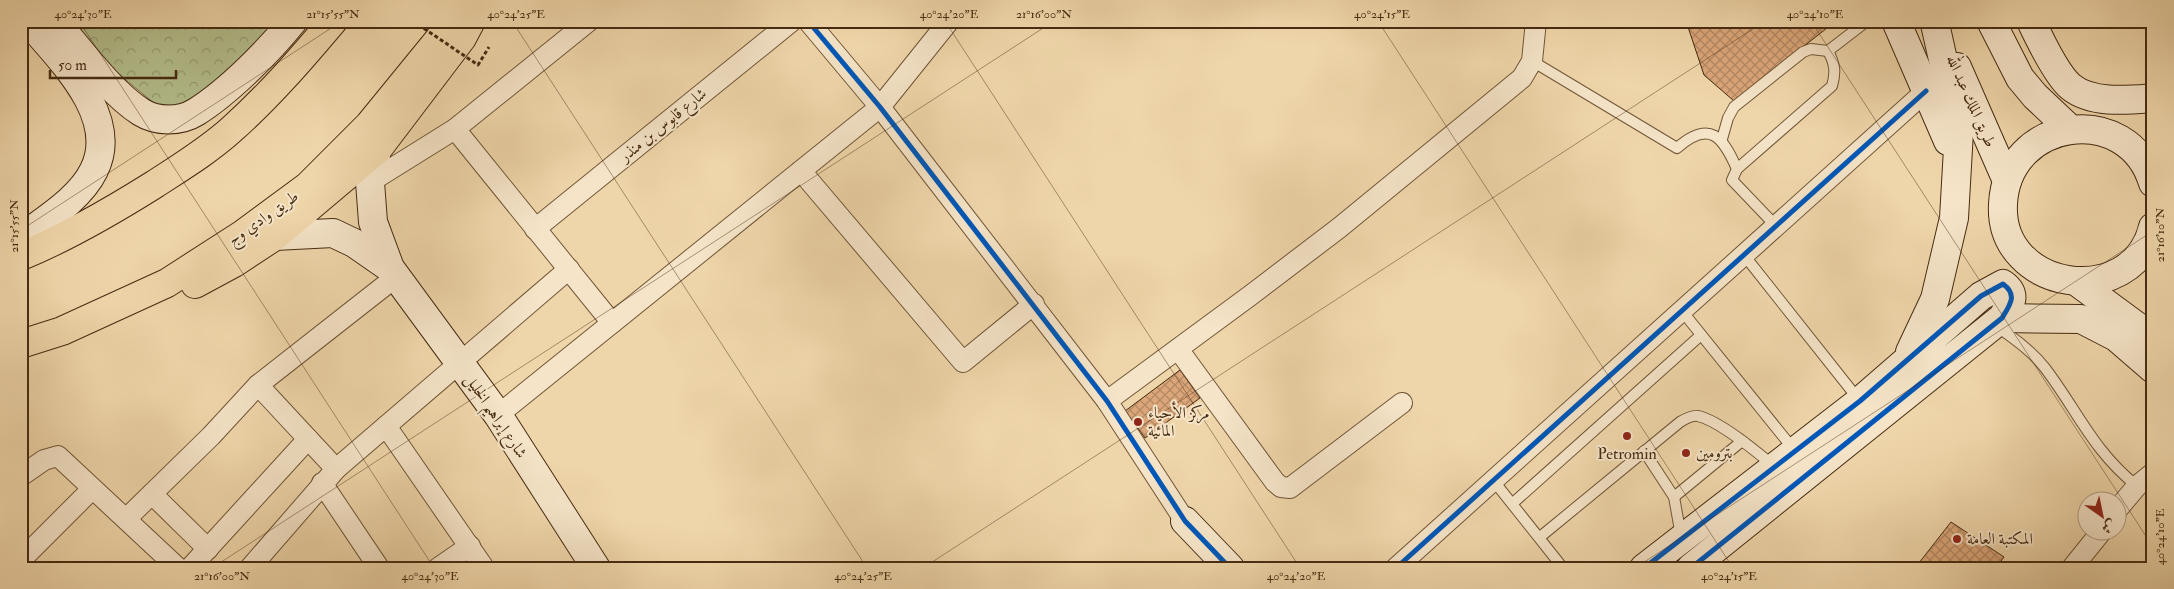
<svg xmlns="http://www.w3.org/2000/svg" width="2174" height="589" font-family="'IM FELL Double Pica',Amiri,serif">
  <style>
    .forest { fill: url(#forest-crowns); stroke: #7d754f }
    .building { fill: url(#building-cross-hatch); stroke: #462b11 }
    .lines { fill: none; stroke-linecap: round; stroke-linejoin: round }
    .lane-casing { stroke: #705637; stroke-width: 12 }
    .street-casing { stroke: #705637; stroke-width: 22 }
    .secondary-casing { stroke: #462b11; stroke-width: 30 }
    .primary-casing { stroke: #462b11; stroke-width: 30 }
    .lane { stroke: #f5e4c8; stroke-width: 10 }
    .street { stroke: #f5e4c8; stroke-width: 20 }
    .secondary { stroke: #f5e4c8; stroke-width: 28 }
    .primary { stroke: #efd6aa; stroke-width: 28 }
    .path-bridge { stroke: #462b11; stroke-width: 3; stroke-dasharray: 4 2.5; stroke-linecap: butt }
    .cycleway-casing { stroke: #f5e4c8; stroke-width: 8 }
    .cycleway { stroke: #0057b8; stroke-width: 5 }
    .ticks { fill: none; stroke: #462b11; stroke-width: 1; stroke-opacity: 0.45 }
    .poi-dot { fill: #8f2418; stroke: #f5e4c8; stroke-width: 2 }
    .labels { text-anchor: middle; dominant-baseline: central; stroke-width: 4; stroke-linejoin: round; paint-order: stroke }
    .street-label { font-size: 16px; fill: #462b11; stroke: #f5e4c8 }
    .poi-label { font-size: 16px; fill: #462b11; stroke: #f5e4c8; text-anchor: start }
    .neatline { fill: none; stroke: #462b11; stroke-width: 2 }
    .ticks-label { font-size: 12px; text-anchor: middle; fill: #462b11 }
  </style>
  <defs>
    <pattern id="forest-crowns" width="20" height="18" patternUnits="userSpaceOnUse" patternTransform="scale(1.25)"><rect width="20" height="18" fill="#b4bf8d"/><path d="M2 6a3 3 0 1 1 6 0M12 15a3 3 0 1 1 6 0" fill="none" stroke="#949b72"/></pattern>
    <pattern id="building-cross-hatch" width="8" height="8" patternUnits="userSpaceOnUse" patternTransform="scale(1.25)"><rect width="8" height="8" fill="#dba77a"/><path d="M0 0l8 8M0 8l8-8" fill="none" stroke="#b38863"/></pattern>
  </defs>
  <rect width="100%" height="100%" fill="#efd6aa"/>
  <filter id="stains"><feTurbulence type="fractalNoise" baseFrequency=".004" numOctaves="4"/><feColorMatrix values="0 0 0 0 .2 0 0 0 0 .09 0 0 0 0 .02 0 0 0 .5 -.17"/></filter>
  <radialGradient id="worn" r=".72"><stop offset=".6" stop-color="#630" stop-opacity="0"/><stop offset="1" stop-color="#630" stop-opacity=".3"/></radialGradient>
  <path class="forest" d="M 78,21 L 279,21 L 273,30 L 188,108 L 162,107 L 155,104 C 134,86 82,48 78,21 Z"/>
  <g class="building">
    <polygon points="1686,21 1836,21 1734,101 1704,75"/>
    <polygon points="1180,370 1200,398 1145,438 1125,411"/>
    <polygon points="1951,522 2004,557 1996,568 1915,568"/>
  </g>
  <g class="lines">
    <g class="lane-casing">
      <g id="lane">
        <path d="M 1532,61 L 1677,148 C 1710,119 1723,137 1737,169 L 1732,180 L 1776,226"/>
        <polyline points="1722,139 1728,118 1734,107 1803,52 1811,49 1828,51 1867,21"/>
        <path d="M 1737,169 L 1832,86 C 1836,72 1835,64 1828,51"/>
        <polyline points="1744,255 1859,400"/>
        <polyline points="1682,311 1795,451"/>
        <path d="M 1995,325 C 2013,338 2031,350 2045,368 C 2077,410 2093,451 2137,486"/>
        <polyline points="1644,451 1674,497 1681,536"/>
        <polyline points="1493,480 1563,568"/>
        <polyline points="1674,497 1742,441"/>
        <polyline points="1513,503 1701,335"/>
        <path d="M 1540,537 L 1680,422 C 1685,419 1692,415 1698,416 C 1720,421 1757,452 1775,467"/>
      </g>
    </g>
    <g class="street-casing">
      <g id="street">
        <polyline points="808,21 880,107 1107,401 1185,521"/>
        <polyline points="455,129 612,323"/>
        <polyline points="801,171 963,362 1034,304"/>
        <polyline points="370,182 455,129 589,21"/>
        <polyline points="535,229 792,21"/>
        <polyline points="1178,349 1275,482 1281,487 1290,488 1402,403"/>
        <polyline points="258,385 336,469"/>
        <polyline points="1107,401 1251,295 1339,228 1522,78 1532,61 1536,21"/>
        <polyline points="498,415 880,107 949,21"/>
        <polyline points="386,426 484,568"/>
        <polyline points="21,476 44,460 58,456 178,568"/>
        <polyline points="322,483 379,568"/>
        <polyline points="152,494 208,549"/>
        <polyline points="2116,511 2137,486 2153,473"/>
        <polyline points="126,519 211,436 258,385 397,276"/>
        <polyline points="21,560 92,489"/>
        <polyline points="190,568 308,439"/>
        <polyline points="250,568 336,469 569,269"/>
        <polyline points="438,568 470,546"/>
        <polyline points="1396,568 1926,91"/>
        <polyline points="2072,568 2101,532"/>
      </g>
    </g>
    <g class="secondary-casing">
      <g id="secondary">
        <path d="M 55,21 C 79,49 111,93 141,112 C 157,122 180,122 196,112 C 228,92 269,51 293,21"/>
        <polyline points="1896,21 1948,141"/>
        <polyline points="1991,21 2020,78 2035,96 2070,129"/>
        <path d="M 2031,21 C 2039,38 2057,76 2071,87 C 2092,104 2128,100 2153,98"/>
        <polyline points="1957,67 2007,181"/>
        <polyline points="377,150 370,182 373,222 390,268 498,415 596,568"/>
        <path d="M 2153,183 C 2128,100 2007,118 2003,204 C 1998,291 2132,312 2153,227"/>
        <polyline points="275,236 333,233 354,243 390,268"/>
        <path d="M 21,238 C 46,219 80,199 94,170 C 121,116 59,58 28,21"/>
        <polyline points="2077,282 2153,338"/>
        <polyline points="2002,318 2081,319 2116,337 2153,369"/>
        <polyline points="1910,352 1935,299 1954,218 1959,131 1935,24"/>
        <polyline points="1185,521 1230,568"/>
        <path d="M 1644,568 L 1860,401 L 1981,296 L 2003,284 C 2018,295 2010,305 2002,318 L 1691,568"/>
      </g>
    </g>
    <g class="primary-casing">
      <g id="primary">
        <path d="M 21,256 C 68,237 112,211 155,184 C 181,167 209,150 232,129 C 269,96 301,59 333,21"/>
        <polyline points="195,284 234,263 275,236 377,150 462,38 471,21"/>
        <polyline points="21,344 62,331 167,283 243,234 308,186 369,125 440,38 449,21"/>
      </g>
    </g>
    <use href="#lane" class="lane"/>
    <use href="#street" class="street"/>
    <use href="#secondary" class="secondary"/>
    <use href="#primary" class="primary"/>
    <polyline class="path-bridge" points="413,21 478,65 489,47"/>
    <g class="cycleway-casing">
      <g id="cycleway">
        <polyline points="808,21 880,107 1107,401 1185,521 1230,568"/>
        <polyline points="1396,568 1926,91"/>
        <path d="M 1644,568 L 1860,401 L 1981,296 L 2003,284 C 2018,295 2010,305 2002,318 L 1691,568"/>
      </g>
    </g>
    <use href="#cycleway" class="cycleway"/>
  </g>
  <path class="ticks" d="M 79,21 L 434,568M 512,21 L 867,568M 945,21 L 1300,568M 1378,21 L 1733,568M 1811,21 L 2153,547M 21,230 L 342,21M 212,568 L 1054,21M 923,568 L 1765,21M 1635,568 L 2153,231"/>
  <g class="poi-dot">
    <circle cx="1138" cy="422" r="5"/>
    <circle cx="1627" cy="436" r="5"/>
    <circle cx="1686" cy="453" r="5"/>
    <circle cx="1957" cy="539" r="5"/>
  </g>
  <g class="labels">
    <g class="street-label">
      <text transform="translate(1971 101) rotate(66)">طريق الملك عبد الله</text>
      <text transform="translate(663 125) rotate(-39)">شارع قابوس بن منذر</text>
      <text transform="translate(263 218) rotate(-35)">طريق وادي وج</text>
      <text transform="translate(496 416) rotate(56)">شارع إبراهيم الخليل</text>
    </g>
    <g class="poi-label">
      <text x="1148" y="413">مركز الأحياء<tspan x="1148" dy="18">المائية</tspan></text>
      <text x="1696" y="453">بترومين</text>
      <text x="1627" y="454" text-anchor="middle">Petromin</text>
      <text x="1967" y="539">المكتبة العامة</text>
    </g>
  </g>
  <rect width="2174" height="589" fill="none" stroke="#efd6aa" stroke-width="55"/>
  <g transform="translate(2102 516) rotate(147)"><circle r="24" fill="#f5e4c8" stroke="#af9a7f"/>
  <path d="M0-4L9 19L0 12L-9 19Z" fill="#8f2418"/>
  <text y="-8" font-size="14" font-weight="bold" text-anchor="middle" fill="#462b11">ش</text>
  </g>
  <path d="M50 70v8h126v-8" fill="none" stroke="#462b11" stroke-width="2.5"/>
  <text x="58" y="70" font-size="15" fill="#462b11" stroke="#f5e4c8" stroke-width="4" paint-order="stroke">50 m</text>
  <rect x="28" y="28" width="2118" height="534" class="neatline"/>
  <g class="ticks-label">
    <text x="83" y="18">40°24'30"E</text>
    <text x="333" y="18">21°15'55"N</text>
    <text x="516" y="18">40°24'25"E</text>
    <text x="949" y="18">40°24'20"E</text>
    <text x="1044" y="18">21°16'00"N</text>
    <text x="1382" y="18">40°24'15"E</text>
    <text x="1815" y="18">40°24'10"E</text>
    <text transform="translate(14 226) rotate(-90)" y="4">21°15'55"N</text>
    <text transform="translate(2160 235) rotate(-90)" y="4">21°16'10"N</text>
    <text transform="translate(2160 537) rotate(-90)" y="4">40°24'10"E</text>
    <text x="222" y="580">21°16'00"N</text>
    <text x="430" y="580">40°24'30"E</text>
    <text x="863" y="580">40°24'25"E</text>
    <text x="1296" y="580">40°24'20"E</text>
    <text x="1729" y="580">40°24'15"E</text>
  </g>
  <rect width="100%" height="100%" filter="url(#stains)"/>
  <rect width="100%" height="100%" fill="url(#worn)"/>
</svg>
